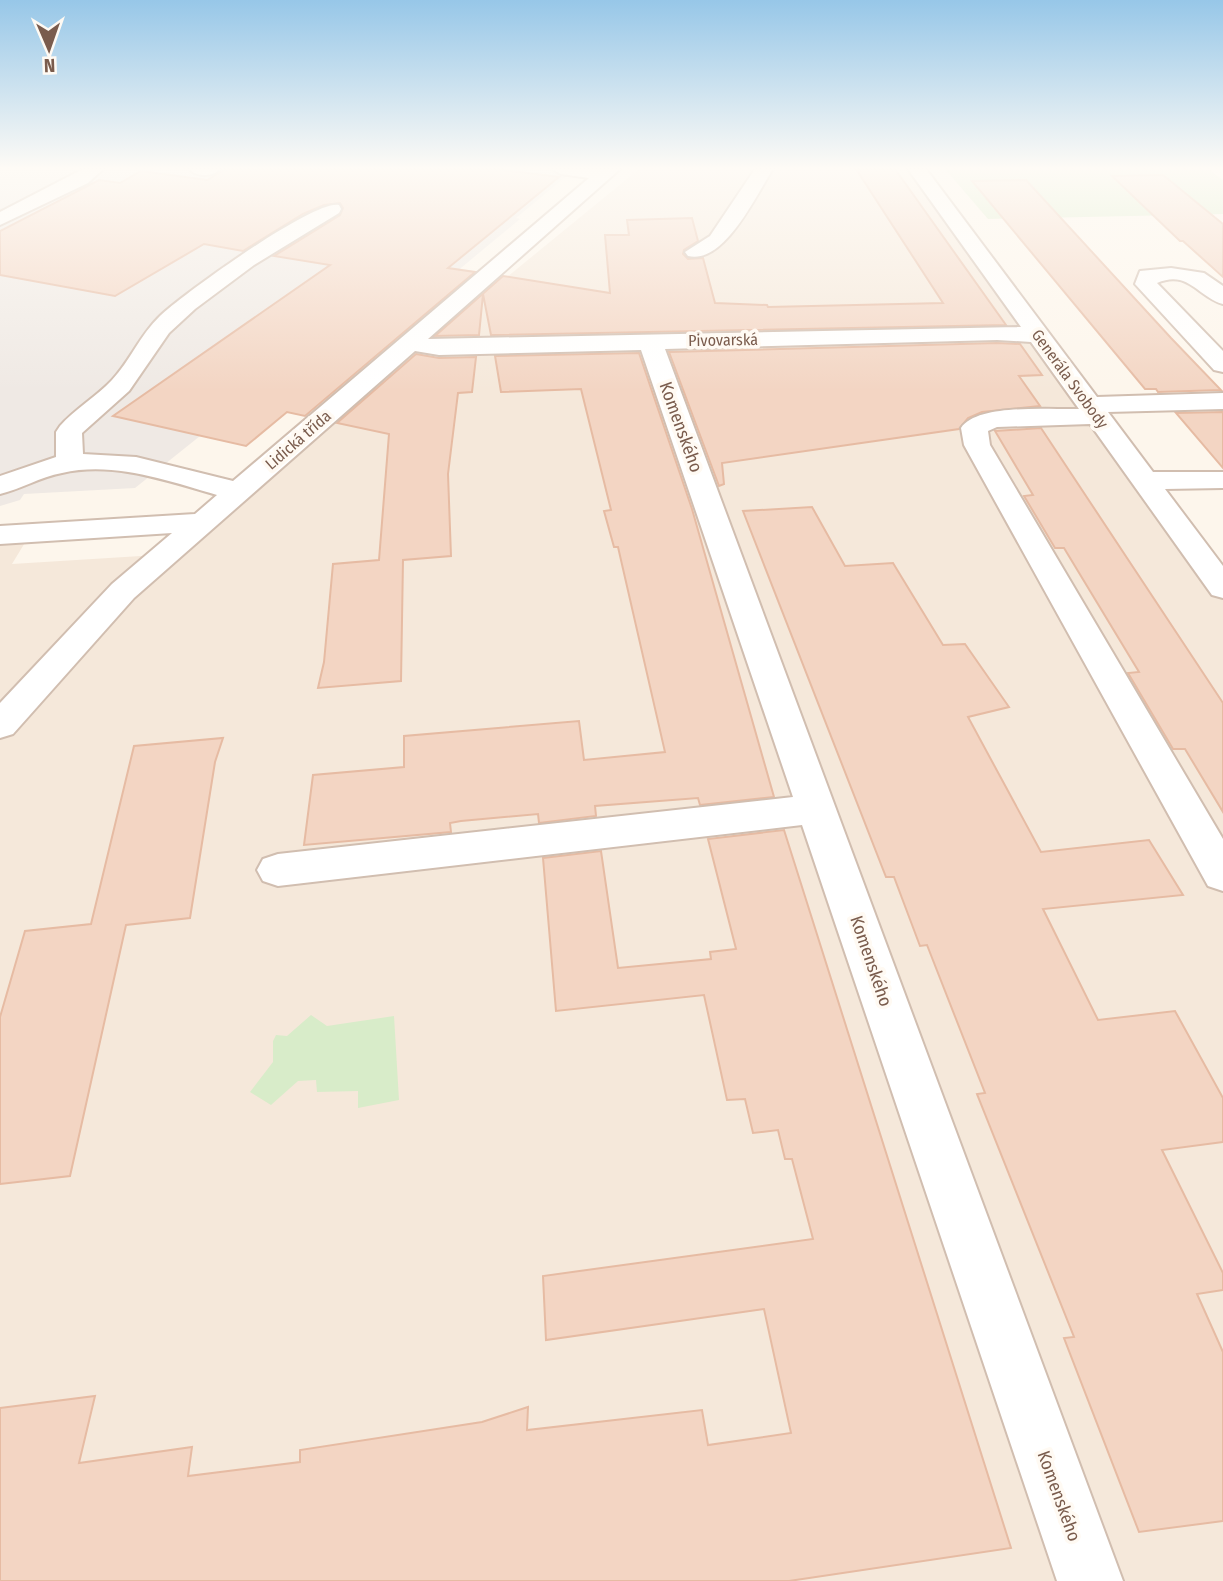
<svg xmlns="http://www.w3.org/2000/svg" width="1223" height="1581" font-family="'Fira Sans Condensed',sans-serif">
  <style>
    .residential { fill: #f5e8da }
    .industrial { fill: #efe9e4 }
    .green { fill: #d8ecc9 }
    .building { fill: #f3d5c3; stroke: #e6bba3; stroke-width: 2 }
    .lines { fill: none; stroke-linecap: round; stroke-linejoin: round }
    .minor-casing { stroke: #d1beb0; stroke-width: 4 }
    .minor { fill: #fff; fill-rule: evenodd }
    .labels { text-anchor: middle; dominant-baseline: central; stroke-width: 7; stroke-linejoin: round; paint-order: stroke }
    .far-street-label { font-size: 16px; fill: #7a5c4d; stroke: #fffaf3 }
    .street-label { font-size: 18px; fill: #7a5c4d; stroke: #fffaf3 }
  </style>
  <rect width="100%" height="100%" fill="#fdf6ec"/>
  <polygon class="residential" points="639,169 910,169 1223,568 1223,1581 0,1581 0,538 29,536 12,564 157,555 426,325 446,327"/>
  <polygon class="industrial" points="0,169 575,169 516,218 520,219 246,446 200,436 135,488 24,494 20,500 0,506"/>
  <g class="green">
    <polygon points="945,169 1208,169 1223,180 1223,214 988,219"/>
    <polygon points="311,1015 327,1026 394,1016 399,1100 358,1108 358,1091 317,1092 316,1080 298,1081 271,1105 250,1092 273,1062 273,1041 276,1035 287,1036"/>
  </g>
  <g class="building">
    <polygon points="226,169 497,169 559,177 448,268 475,272 305,416 287,412 246,446 113,416 330,265 274,256 340,215 343,208 340,203 324,205 303,214 243,251 204,244 115,296 0,275 0,231 99,180 120,183 141,171 207,180"/>
    <polygon points="856,169 895,169 1006,325 491,335 483,294 479,335 435,336 503,276 610,293 605,235 629,235 627,220 692,218 698,241 684,250 683,254 688,259 703,258 715,303 767,305 768,307 943,303"/>
    <polygon points="1163,175 1223,224 1223,277 1183,241 1180,241 1112,176"/>
    <polygon points="1026,180 1171,338 1221,390 1158,392 1156,389 1145,389 972,181"/>
    <polygon points="997,343 1020,344 1042,375 1019,376 1040,406 982,412 968,418 959,429 722,463 724,484 719,486 669,352"/>
    <polygon points="639,353 692,509 774,797 700,805 698,798 595,806 596,816 539,823 538,814 461,821 450,823 451,832 304,845 313,775 404,767 404,736 579,721 584,760 665,752 618,547 614,547 604,511 611,510 581,389 501,392 495,356"/>
    <polygon points="416,354 439,358 476,357 472,392 458,393 448,474 451,556 403,560 401,681 318,688 324,662 333,564 379,560 389,434 337,423"/>
    <polygon points="1223,412 1223,468 1176,413"/>
    <polygon points="1041,428 1223,703 1223,812 1185,749 1173,749 1128,673 1139,672 1064,548 1055,548 1024,496 1033,495 995,431"/>
    <polygon points="812,507 845,566 893,563 943,645 965,644 1009,707 968,717 1041,852 1149,840 1183,895 1043,909 1098,1020 1175,1011 1223,1098 1223,1142 1162,1150 1223,1273 1223,1290 1197,1294 1223,1352 1223,1521 1139,1532 1064,1338 1074,1337 977,1094 985,1093 927,945 920,946 894,877 886,877 743,511"/>
    <polygon points="223,738 215,762 190,918 126,925 70,1176 0,1184 0,1017 25,931 91,924 134,746"/>
    <polygon points="784,830 1011,1548 789,1581 0,1581 0,1408 95,1396 79,1463 192,1447 188,1476 300,1462 300,1450 482,1422 528,1407 527,1430 702,1410 708,1445 791,1433 764,1309 546,1340 543,1276 813,1239 792,1159 785,1159 778,1130 753,1133 745,1099 727,1100 704,995 556,1011 543,858 601,851 618,968 711,959 710,952 736,949 708,839"/>
  </g>
  <g class="lines">
    <g class="minor-casing">
      <g id="minor">
        <polygon points="83,169 103,169 88,183 0,225 0,212"/>
        <path d="M 189,169 L 220,169 C 213,177 196,177 189,169 Z"/>
        <path d="M 552,169 L 620,169 L 428,339 L 1021,327 L 908,169 L 926,169 L 1097,397 L 1223,393 L 1223,409 L 1108,412 L 1153,472 L 1223,472 L 1223,488 L 1165,489 L 1223,566 L 1223,598 L 1212,595 L 1090,424 L 997,427 L 988,431 L 990,445 L 1223,839 L 1223,891 L 1208,886 L 964,445 L 961,428 C 978,403 1050,410 1079,409 L 1031,342 L 997,340 L 665,349 L 1123,1581 L 1057,1581 L 802,825 L 278,886 L 263,881 L 257,870 L 263,859 L 278,854 L 793,797 L 641,350 L 439,355 L 415,351 L 134,598 L 13,734 L 0,738 L 0,703 L 112,584 L 172,533 L 0,544 L 0,526 L 195,514 L 217,495 C 168,481 114,461 62,473 C 40,477 21,489 0,494 L 0,476 L 56,457 L 56,432 L 60,426 C 75,409 96,397 112,380 C 130,361 140,335 160,316 C 182,295 314,199 339,205 L 341,209 L 339,213 L 254,265 L 195,309 L 169,333 L 129,391 L 82,433 L 83,454 L 136,457 L 233,481 L 589,178 L 561,174 Z"/>
        <path d="M 755,169 L 773,169 C 756,195 724,265 688,256 L 685,252 L 710,236 Z"/>
        <path d="M 1171,268 L 1204,273 L 1223,286 L 1223,304 C 1198,297 1188,269 1157,283 L 1223,351 L 1223,372 L 1214,370 L 1135,284 L 1140,271 Z"/>
      </g>
    </g>
    <use href="#minor" class="minor"/>
  </g>
  <linearGradient id="sky" x2="0" y2="1"><stop stop-color="#97c7e8"/><stop offset="0.43" stop-color="#fefbf6"/><stop offset="1" stop-color="#fefbf6" stop-opacity="0"/></linearGradient>
  <rect width="1223" height="391" fill="url(#sky)"/>
  <g class="labels">
    <g class="far-street-label">
      <text transform="translate(723 340) rotate(-1)">Pivovarská</text>
      <text transform="translate(1070 379) rotate(54)">Generála Svobody</text>
      <text transform="translate(298 440) rotate(-41)">Lidická třída</text>
    </g>
    <g class="street-label">
      <text transform="translate(681 427) rotate(70)">Komenského</text>
      <text transform="translate(871 961) rotate(71)">Komenského</text>
      <text transform="translate(1059 1496) rotate(70)">Komenského</text>
    </g>
  </g>
  <g transform="translate(49 49) rotate(178)" stroke="#fffaf3" stroke-width="5" paint-order="stroke">
  <path d="M0-5L12 26L0 18L-12 26Z" fill="#7a5c4d"/>
  <text y="-10" font-size="19" font-weight="bold" text-anchor="middle" fill="#7a5c4d">N</text>
  </g>
</svg>
